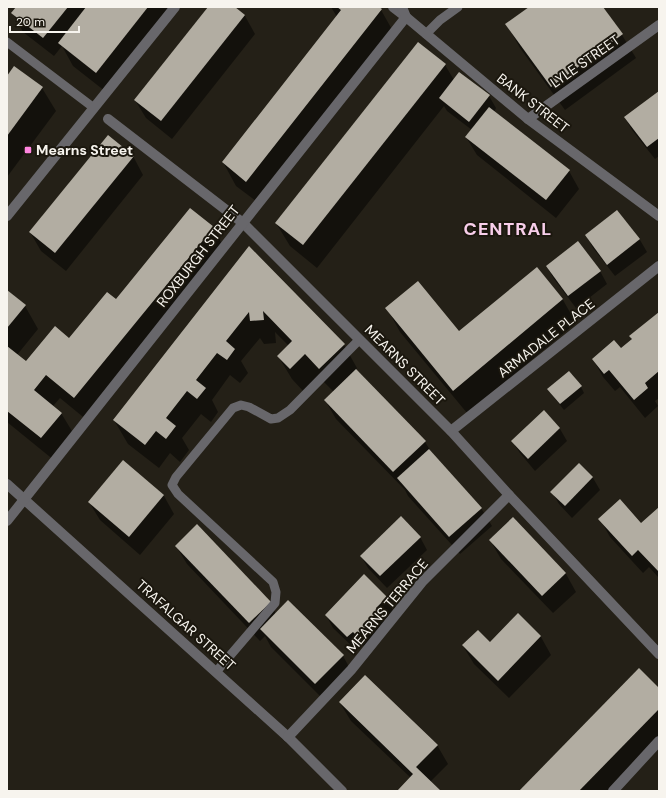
<svg xmlns="http://www.w3.org/2000/svg" width="666" height="798" font-family="'DM Sans',sans-serif">
  <style>
    .shadow { fill: #0007 }
    .building { fill: #b2ada2 }
    .lines { fill: none; stroke-linecap: round; stroke-linejoin: round }
    .service { stroke: #68676b; stroke-width: 9 }
    .minor { stroke: #68676b; stroke-width: 10 }
    .poi-dot { fill: #ff85df; stroke: #1b170e; stroke-width: 1.5 }
    .labels { text-anchor: middle; dominant-baseline: central; stroke-width: 4; stroke-linejoin: round; paint-order: stroke }
    .street-label { font-size: 14px; fill: #f7f4ee; stroke: #1b170e }
    .poi-label { font-size: 14px; font-weight: bold; fill: #f7f4ee; stroke: #1b170e; text-anchor: start }
    .district-label { font-size: 18px; font-weight: bold; letter-spacing: 1px; fill: #f8ceea; stroke: #1b170e }
  </style>
  <rect width="100%" height="100%" fill="#242017"/>
  <g class="shadow">
    <polygon points="18,7 180,7 110,95 73,66 62,46 54,56 23,32 13,13"/>
    <polygon points="209,7 233,7 245,16 255,34 172,139 146,118 135,100"/>
    <polygon points="331,7 378,7 381,10 394,33 260,204 236,186 223,162 337,17"/>
    <polygon points="531,7 602,7 622,35 636,58 565,110 520,48 507,25"/>
    <polygon points="445,65 454,80 489,96 496,108 494,112 569,171 579,189 556,218 477,155 466,137 472,130 447,111 444,106 317,268 290,246 276,223"/>
    <polygon points="14,67 42,88 56,111 7,177 7,77"/>
    <polygon points="659,92 659,156 655,159 632,130 625,118"/>
    <polygon points="133,156 143,175 66,271 41,251 30,232"/>
    <polygon points="617,211 640,240 647,252 615,276 593,248 586,235"/>
    <polygon points="213,228 226,251 88,421 60,398 53,406 61,413 75,436 55,461 7,422 7,291 25,306 38,329 17,355 26,363 70,339 116,301"/>
    <polygon points="249,248 344,345 357,368 356,370 425,442 432,453 481,508 492,526 460,554 408,496 405,490 336,419 325,400 334,392 319,377 304,392 292,379 278,356 289,346 275,332 276,343 264,344 260,338 241,361 248,373 240,383 230,375 212,400 218,412 211,422 201,414 182,438 189,450 180,462 170,453 159,468 128,444 114,420"/>
    <polygon points="547,267 600,271 607,284 576,308 554,279"/>
    <polygon points="537,268 563,300 576,323 467,413 400,332 387,308 459,332"/>
    <polygon points="659,313 659,398 655,401 658,406 645,418 620,387 615,391 603,377 593,359 621,349 632,340 630,336"/>
    <polygon points="569,372 581,387 584,393 564,410 552,395 549,389"/>
    <polygon points="544,412 560,429 567,441 535,471 520,453 512,441"/>
    <polygon points="123,462 164,496 174,514 140,555 100,520 89,502"/>
    <polygon points="579,464 593,478 600,490 572,518 559,504 552,492"/>
    <polygon points="659,508 659,578 649,567 643,573 610,537 600,519 641,524"/>
    <polygon points="512,519 566,574 576,592 553,613 501,559 490,540"/>
    <polygon points="420,537 427,550 387,588 368,568 361,556"/>
    <polygon points="176,546 270,603 276,614 343,656 353,674 326,702 271,647 265,636 260,641 187,564"/>
    <polygon points="386,598 393,610 384,620 386,625 365,647 361,643 355,649 333,628 326,615"/>
    <polygon points="518,615 541,637 551,655 509,698 474,664 463,646 490,643"/>
    <polygon points="659,689 659,746 615,791 521,791"/>
    <polygon points="340,703 437,745 448,764 430,782 440,791 399,791 411,778 351,721"/>
  </g>
  <g class="building">
    <polygon points="16,7 68,7 43,38 11,13"/>
    <polygon points="86,7 148,7 96,73 58,43"/>
    <polygon points="208,7 235,7 245,15 161,121 134,100"/>
    <polygon points="337,7 379,7 382,9 246,182 222,162 341,10"/>
    <polygon points="529,7 603,7 623,34 551,87 505,24"/>
    <polygon points="418,42 446,64 303,245 275,223"/>
    <polygon points="14,66 43,87 7,136 7,76"/>
    <polygon points="459,72 490,95 469,122 439,98"/>
    <polygon points="659,91 659,138 647,147 624,117"/>
    <polygon points="489,107 570,170 546,200 465,137"/>
    <polygon points="108,135 134,156 55,253 29,232"/>
    <polygon points="190,208 214,227 74,398 46,375 34,390 62,413 41,438 7,411 7,346 26,361 55,326 69,338 107,292 116,299"/>
    <polygon points="617,210 640,239 607,265 585,235"/>
    <polygon points="578,241 601,271 568,296 546,266"/>
    <polygon points="249,246 345,344 319,369 305,354 290,369 277,356 292,341 263,311 264,320 250,321 249,312 226,341 235,349 227,360 217,353 196,380 206,388 197,399 187,391 166,418 176,426 166,439 156,431 145,445 113,420"/>
    <polygon points="537,267 563,299 453,391 385,308 418,281 459,331"/>
    <polygon points="7,290 26,305 7,328"/>
    <polygon points="659,312 659,371 645,383 648,388 634,400 609,370 604,374 592,359 614,340 621,348 632,339 629,336"/>
    <polygon points="356,369 426,441 393,472 324,400"/>
    <polygon points="569,371 582,386 560,404 547,389"/>
    <polygon points="544,410 560,428 528,459 511,441"/>
    <polygon points="429,449 482,508 449,537 397,478"/>
    <polygon points="123,460 164,495 129,537 88,502"/>
    <polygon points="579,463 593,477 565,506 550,492"/>
    <polygon points="620,499 641,523 659,507 659,572 638,550 632,556 598,519"/>
    <polygon points="401,516 421,537 380,576 360,556"/>
    <polygon points="513,517 566,573 542,596 489,540"/>
    <polygon points="197,524 271,602 249,623 175,546"/>
    <polygon points="364,574 387,597 376,608 380,612 357,636 353,632 347,637 325,615"/>
    <polygon points="288,600 344,655 315,684 260,629"/>
    <polygon points="518,613 541,636 498,681 462,645 478,630 490,642"/>
    <polygon points="639,668 659,688 659,709 579,791 519,791"/>
    <polygon points="365,675 438,745 416,767 441,791 397,791 413,774 339,702"/>
  </g>
  <g class="lines">
    <g class="service">
      <polyline points="426,34 440,20 458,7"/>
      <polyline points="7,42 94,108"/>
      <polyline points="216,672 275,603 276,592 273,582 178,494 172,485 176,477 233,408 241,405 249,407 271,419 278,418 290,410 359,340"/>
    </g>
    <g class="minor">
      <polyline points="393,7 406,17 528,119 659,216"/>
      <polyline points="108,119 243,223 451,431 509,495 659,654"/>
      <polyline points="528,119 659,25"/>
      <polyline points="7,216 175,7"/>
      <polyline points="451,431 659,266"/>
      <polyline points="7,484 288,737 342,791"/>
      <polyline points="7,521 406,17 402,7"/>
      <polyline points="288,737 351,670 422,582 509,495"/>
      <polyline points="613,791 659,741"/>
    </g>
  </g>
  <rect class="poi-dot" x="24" y="146" width="8" height="8" rx="2"/>
  <g class="labels">
    <g class="street-label">
      <text transform="translate(585 61) rotate(-35)">LYLE STREET</text>
      <text transform="translate(533 103) rotate(38)">BANK STREET</text>
      <text transform="translate(198 256) rotate(-52)">ROXBURGH STREET</text>
      <text transform="translate(546 338) rotate(-38)">ARMADALE PLACE</text>
      <text transform="translate(405 365) rotate(45)">MEARNS STREET</text>
      <text transform="translate(387 606) rotate(-50)">MEARNS TERRACE</text>
      <text transform="translate(186 625) rotate(42)">TRAFALGAR STREET</text>
    </g>
    <g class="poi-label">
      <text x="36" y="150">Mearns Street</text>
    </g>
    <g class="district-label">
      <text x="508" y="229">CENTRAL</text>
    </g>
  </g>
  <rect width="666" height="798" fill="none" stroke="#f7f4ee" stroke-width="16"/>
  <path d="M10 26v6h69v-6" fill="none" stroke="#f7f4ee" stroke-width="2"/>
  <text x="16" y="26" font-size="12" fill="#f7f4ee" stroke="#1b170e" stroke-width="3" paint-order="stroke">20 m</text>
</svg>
